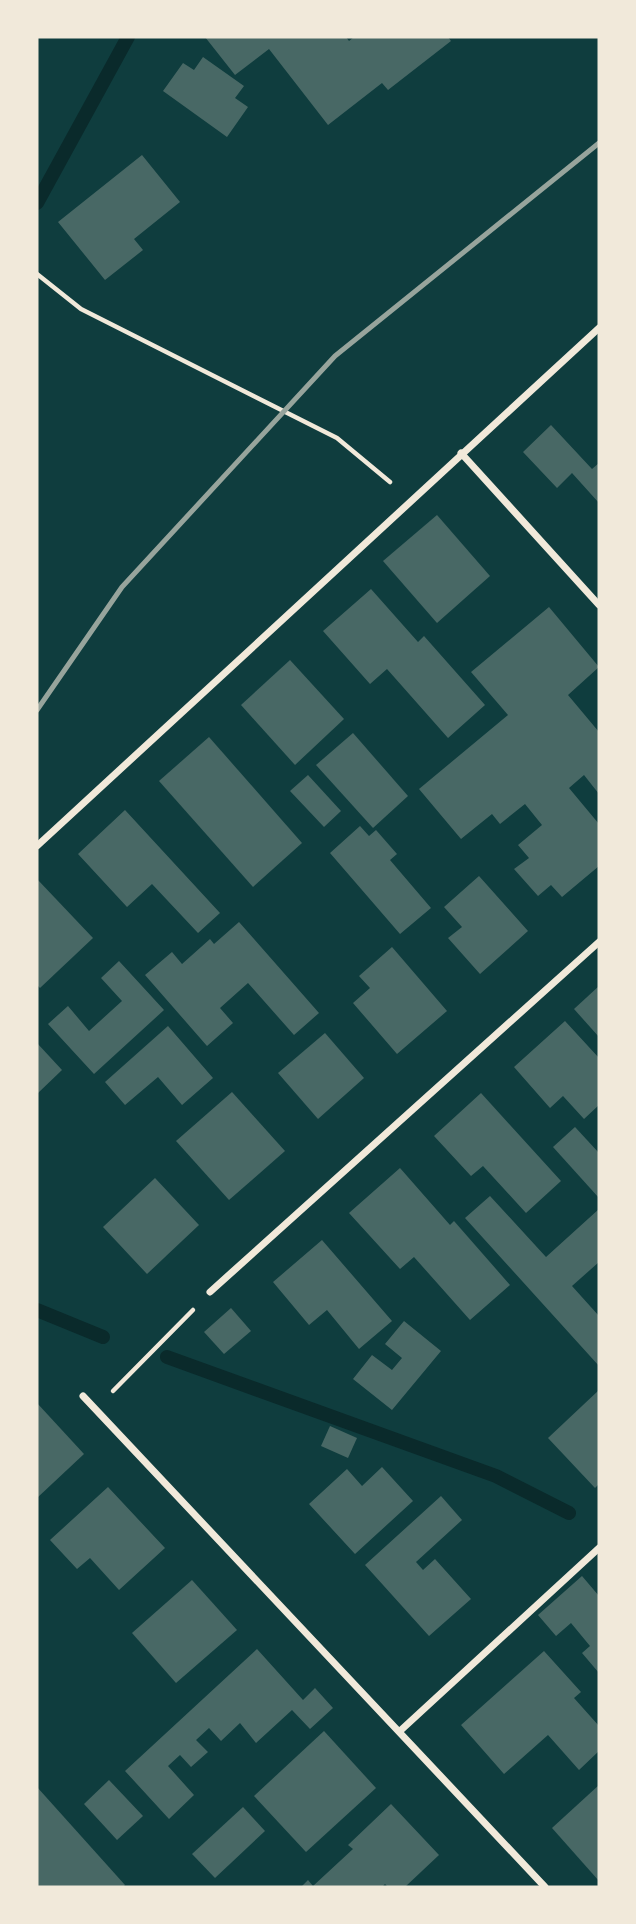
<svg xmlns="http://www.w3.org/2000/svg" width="636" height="1924" font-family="'DM Sans',sans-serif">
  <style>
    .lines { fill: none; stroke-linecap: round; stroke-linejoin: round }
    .stream { stroke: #0a2a2b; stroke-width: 14 }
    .building { fill: #486865 }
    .path { stroke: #f1e9da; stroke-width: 4.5 }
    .minor { stroke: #f1e9da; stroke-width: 7 }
    .rail { stroke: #97a49c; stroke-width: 5 }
  </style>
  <rect width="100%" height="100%" fill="#0f3d3e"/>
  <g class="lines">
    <g class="stream">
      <polyline points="37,203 128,37"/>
      <polyline points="37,1310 103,1337"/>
      <polyline points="167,1357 496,1476 569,1513"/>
    </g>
  </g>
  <g class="building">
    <polygon points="205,37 346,37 349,41 354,37 448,37 451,41 388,90 382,83 328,125 269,49 235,75"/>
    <polygon points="203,57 244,86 235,98 248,107 227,137 163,91 183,63 194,70"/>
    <polygon points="142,155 180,202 134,239 143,250 105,280 58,222"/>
    <polygon points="551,425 592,469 599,463 599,503 572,473 557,488 523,452"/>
    <polygon points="437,515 490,576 437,623 383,561"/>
    <polygon points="371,589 418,642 424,636 485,705 448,738 387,669 370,684 323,631"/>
    <polygon points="549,607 599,667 568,695 599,732 599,794 584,775 569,788 599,824 599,866 562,897 551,885 538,896 514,869 529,858 518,845 542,825 525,804 500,824 492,814 461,839 419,789 508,715 471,672"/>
    <polygon points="290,660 344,719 295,765 241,705"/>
    <polygon points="353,733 408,796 373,828 316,765"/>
    <polygon points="209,737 302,843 253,887 159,781"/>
    <polygon points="308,775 341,811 324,827 290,791"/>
    <polygon points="125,810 220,913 198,933 152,884 127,907 78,854"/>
    <polygon points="360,826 369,836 376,830 397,854 390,860 431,908 400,934 330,853"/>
    <polygon points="479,876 528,931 480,974 448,938 462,927 444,907"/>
    <polygon points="37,879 93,938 40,988 37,985"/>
    <polygon points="239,922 319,1013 294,1035 248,983 220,1008 233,1023 207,1046 145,975 172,952 182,964 210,939 214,944"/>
    <polygon points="392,947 447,1011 397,1054 353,1003 370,988 359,976"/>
    <polygon points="119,961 164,1010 94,1074 48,1024 68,1006 89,1031 122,1001 101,978"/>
    <polygon points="599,986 599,1037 574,1009"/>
    <polygon points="565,1021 599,1058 599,1105 584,1119 563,1096 550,1108 514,1067"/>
    <polygon points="168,1026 213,1078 182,1105 158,1077 125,1105 105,1082"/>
    <polygon points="325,1033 364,1078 318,1119 278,1073"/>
    <polygon points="37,1043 62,1070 37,1094"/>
    <polygon points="232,1092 285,1151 229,1200 176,1141"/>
    <polygon points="481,1093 561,1181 526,1213 483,1166 471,1176 434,1136"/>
    <polygon points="575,1127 599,1153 599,1198 553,1147"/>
    <polygon points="400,1168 450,1225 454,1221 510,1285 470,1320 414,1257 400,1269 349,1213"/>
    <polygon points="155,1178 199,1225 147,1274 103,1227"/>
    <polygon points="490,1196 546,1257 599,1209 599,1262 572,1286 599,1316 599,1366 465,1218"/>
    <polygon points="322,1240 392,1321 359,1349 327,1310 309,1325 273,1282"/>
    <polygon points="231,1308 251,1331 224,1354 204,1332"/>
    <polygon points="404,1321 441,1351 392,1410 353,1379 372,1355 392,1370 402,1358 385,1344"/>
    <polygon points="599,1390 599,1484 595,1488 548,1438"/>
    <polygon points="37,1403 84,1454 37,1498"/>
    <polygon points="330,1426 357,1438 348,1458 321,1446"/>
    <polygon points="382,1467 413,1501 355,1554 309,1504 347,1469 362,1486"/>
    <polygon points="108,1487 165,1548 119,1590 90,1558 77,1569 50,1540"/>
    <polygon points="441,1496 462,1520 416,1562 423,1570 435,1559 471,1599 429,1636 365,1565"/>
    <polygon points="582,1576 599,1596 599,1673 582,1653 590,1646 571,1623 556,1636 538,1615"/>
    <polygon points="192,1580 237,1630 176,1683 132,1633"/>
    <polygon points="257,1649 303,1700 315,1688 333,1708 310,1729 292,1710 256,1743 240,1723 221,1741 209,1728 196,1740 208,1752 191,1767 180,1755 168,1766 194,1795 169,1819 125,1771"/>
    <polygon points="544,1651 581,1692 574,1698 599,1726 599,1751 579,1770 548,1735 504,1774 461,1725"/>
    <polygon points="324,1731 376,1788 306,1852 254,1796"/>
    <polygon points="109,1780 143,1816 117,1840 84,1804"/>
    <polygon points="599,1785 599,1881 552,1828"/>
    <polygon points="37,1787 125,1885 123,1887 37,1887"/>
    <polygon points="391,1804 439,1855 405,1887 388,1887 385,1884 382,1887 301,1887 308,1880 313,1886 353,1849 348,1845"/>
    <polygon points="243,1807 265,1831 215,1878 192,1854"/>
  </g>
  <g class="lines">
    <g class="path">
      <polyline points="37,274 81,309 337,438 390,482"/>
      <polyline points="113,1391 193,1310"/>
    </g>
    <g class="minor">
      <polyline points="461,453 599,605"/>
      <polyline points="37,846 599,328"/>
      <polyline points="210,1292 599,942"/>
      <polyline points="83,1396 545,1887"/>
      <polyline points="400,1731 599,1548"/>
    </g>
    <polyline class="rail" points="37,710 122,587 335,356 599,143"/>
  </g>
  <rect width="636" height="1924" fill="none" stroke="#f1e9da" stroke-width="77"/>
</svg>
